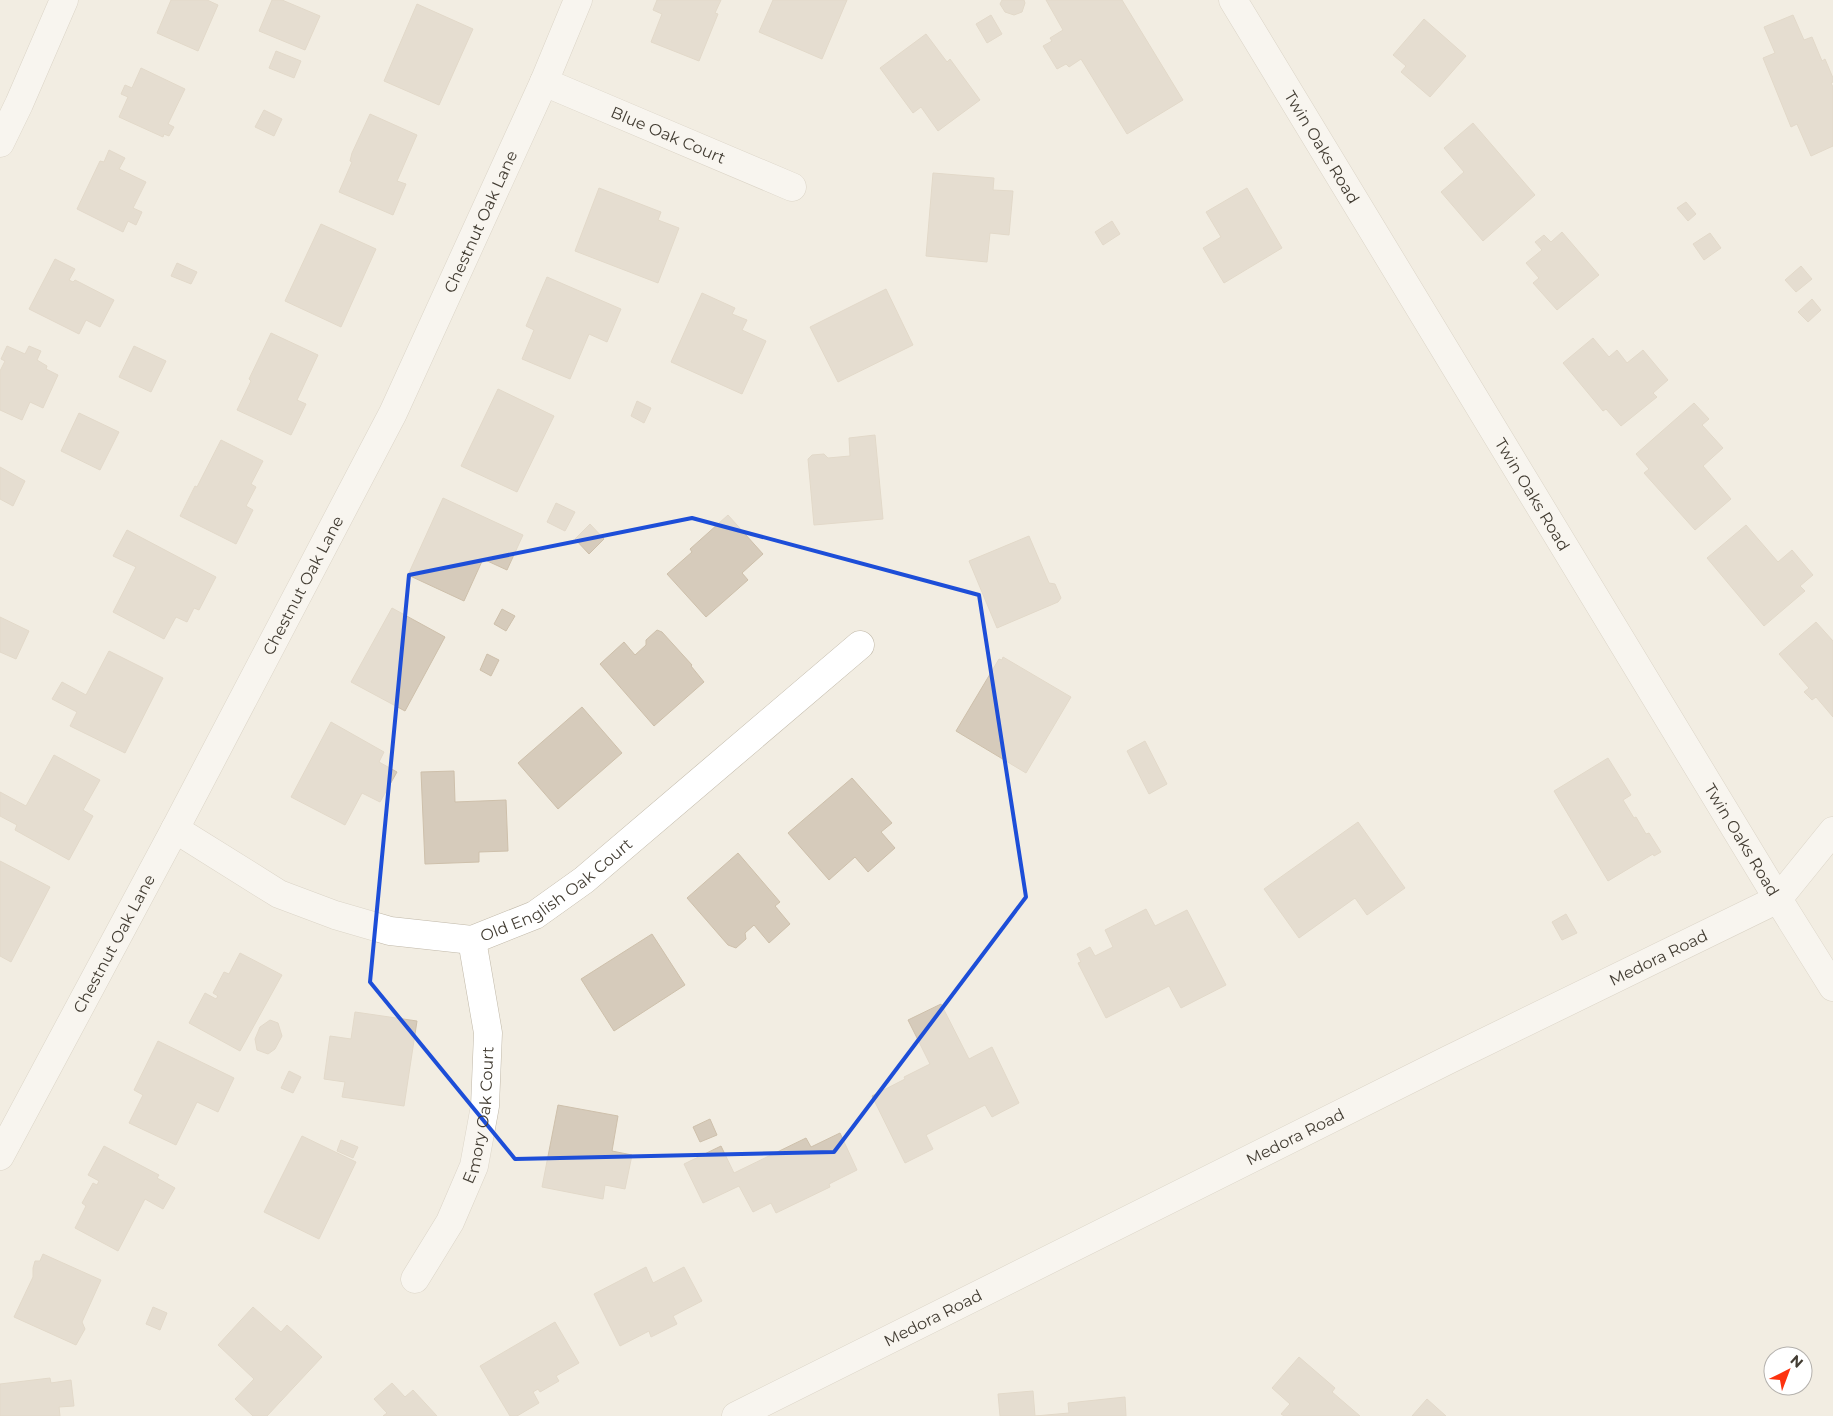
<svg xmlns="http://www.w3.org/2000/svg" width="1833" height="1416" font-family="Montserrat,sans-serif">
  <style>
    .building { fill: #d6cbbb; stroke: #cec0ab }
    .lines { fill: none; stroke-linecap: round; stroke-linejoin: round }
    .minor-casing { stroke: #c0b8a8; stroke-width: 29 }
    .minor { stroke: #fff; stroke-width: 28 }
    .marked { fill: none; stroke: #1d4ed8; stroke-width: 4; stroke-linejoin: round }
    .labels { text-anchor: middle; dominant-baseline: central; stroke-width: 5; stroke-linejoin: round; paint-order: stroke }
    .street-label { font-size: 16px; fill: #433d33; stroke: #fff }
  </style>
  <rect width="100%" height="100%" fill="#f2ede2"/>
  <g class="building">
    <polygon points="171,0 207,0 218,5 198,51 157,33"/>
    <polygon points="272,0 282,0 320,16 305,50 259,31"/>
    <polygon points="657,0 721,0 715,13 718,14 699,61 651,42 662,14 653,10"/>
    <polygon points="773,0 847,0 822,59 759,32"/>
    <polygon points="1002,0 1024,0 1025,3 1022,12 1014,15 1005,12 1000,4"/>
    <polygon points="1046,0 1122,0 1183,100 1127,134 1081,59 1069,67 1066,64 1057,69 1043,46 1052,41 1050,38 1063,30"/>
    <polygon points="417,4 473,29 439,105 384,81"/>
    <polygon points="991,15 1002,34 987,43 976,24"/>
    <polygon points="1793,15 1804,40 1812,37 1822,61 1825,59 1833,78 1833,82 1831,83 1833,87 1833,146 1811,156 1797,124 1791,127 1763,58 1775,53 1764,27"/>
    <polygon points="1424,19 1466,56 1430,97 1401,72 1406,66 1393,55"/>
    <polygon points="926,34 947,62 950,59 980,100 938,131 921,107 913,113 880,68"/>
    <polygon points="276,51 301,61 294,78 269,68"/>
    <polygon points="141,68 185,89 168,124 174,127 169,136 164,134 163,137 119,117 128,97 121,94 125,85 132,88"/>
    <polygon points="264,110 282,119 274,136 255,127"/>
    <polygon points="370,114 417,135 397,181 406,184 393,215 339,192 352,162 350,161 352,153"/>
    <polygon points="1473,123 1535,195 1483,241 1441,192 1464,172 1444,148"/>
    <polygon points="109,150 125,158 119,169 146,182 133,208 142,212 136,225 128,221 123,232 77,209 100,161 104,162"/>
    <polygon points="933,173 994,178 993,190 1013,191 1009,235 990,233 987,262 926,256"/>
    <polygon points="599,188 661,212 658,220 679,228 658,283 575,251"/>
    <polygon points="1247,188 1282,248 1224,283 1203,248 1221,237 1206,212"/>
    <polygon points="1686,202 1696,214 1688,221 1677,208"/>
    <polygon points="1112,221 1120,234 1103,245 1095,232"/>
    <polygon points="321,224 376,249 341,327 285,301"/>
    <polygon points="1562,232 1599,275 1557,310 1533,283 1539,278 1526,263 1542,250 1535,242 1544,235 1551,242"/>
    <polygon points="1710,233 1721,248 1704,260 1693,244"/>
    <polygon points="55,259 75,269 69,280 73,282 75,280 114,300 100,327 86,320 79,334 29,309"/>
    <polygon points="177,263 197,272 191,284 171,276"/>
    <polygon points="1801,266 1812,279 1796,292 1785,280"/>
    <polygon points="547,277 621,309 607,342 589,334 570,379 522,359 534,330 526,326"/>
    <polygon points="886,289 913,345 838,382 810,327"/>
    <polygon points="702,293 735,308 732,314 747,320 742,330 766,341 742,394 671,362"/>
    <polygon points="1812,299 1821,310 1808,322 1798,312"/>
    <polygon points="271,333 318,355 297,400 306,404 291,435 237,410 251,381 249,379"/>
    <polygon points="1593,338 1609,357 1617,350 1627,363 1643,350 1668,380 1653,393 1657,397 1621,426 1606,409 1603,411 1563,363"/>
    <polygon points="7,346 25,354 29,346 41,351 37,360 47,366 46,369 58,375 43,408 30,402 22,420 0,410 0,371 5,361 1,359"/>
    <polygon points="134,346 166,361 151,392 119,377"/>
    <polygon points="498,389 554,416 517,492 461,466"/>
    <polygon points="637,401 651,408 644,423 631,416"/>
    <polygon points="1694,403 1709,419 1702,425 1723,448 1703,466 1731,499 1695,530 1644,473 1649,469 1636,454"/>
    <polygon points="79,413 119,432 100,470 61,451"/>
    <polygon points="875,435 883,519 814,525 808,459 812,455 824,454 828,458 850,456 849,438"/>
    <polygon points="221,440 263,461 251,484 256,487 246,506 253,510 236,544 180,516 195,486 197,487"/>
    <polygon points="0,467 25,481 13,506 0,499"/>
    <polygon points="443,498 523,535 507,570 483,559 464,601 408,575"/>
    <polygon points="556,503 575,512 565,531 547,522"/>
    <polygon points="728,515 763,554 742,573 748,580 706,617 667,574 692,552 690,549"/>
    <polygon points="590,524 604,539 589,554 575,539"/>
    <polygon points="1746,525 1778,562 1792,550 1813,575 1800,586 1805,591 1764,626 1707,558"/>
    <polygon points="127,530 216,577 199,610 194,608 187,622 176,617 164,639 113,612 136,567 113,556"/>
    <polygon points="1029,536 1049,583 1055,584 1061,598 1058,602 997,628 969,561"/>
    <polygon points="392,608 445,637 405,711 351,682"/>
    <polygon points="502,609 515,616 506,631 494,624"/>
    <polygon points="0,617 29,631 16,659 0,652"/>
    <polygon points="1816,622 1833,641 1833,717 1816,697 1812,700 1804,692 1809,688 1779,654"/>
    <polygon points="657,630 662,632 692,665 691,666 704,682 654,726 600,664 624,642 635,655 646,645 646,640"/>
    <polygon points="109,651 163,678 125,753 70,726 77,712 52,699 62,682 86,695"/>
    <polygon points="487,654 499,660 491,676 480,670"/>
    <polygon points="1003,657 1071,697 1026,773 956,731 999,659 1002,660"/>
    <polygon points="582,707 622,753 558,809 518,763"/>
    <polygon points="331,722 384,752 379,762 397,772 380,802 362,793 345,825 291,797"/>
    <polygon points="1145,741 1167,784 1149,794 1127,751"/>
    <polygon points="54,755 100,780 83,810 93,816 69,860 15,830 17,825 0,816 0,792 26,806"/>
    <polygon points="1608,758 1631,795 1623,800 1634,818 1636,817 1646,834 1649,833 1661,852 1654,856 1653,854 1608,881 1554,791"/>
    <polygon points="454,771 455,802 506,800 508,851 479,852 479,862 425,864 421,772"/>
    <polygon points="852,778 892,823 881,832 895,848 868,872 855,857 829,880 788,833"/>
    <polygon points="1358,822 1405,888 1367,915 1355,898 1299,938 1264,889"/>
    <polygon points="738,853 780,902 775,906 790,924 769,943 754,925 745,933 746,939 736,948 728,945 687,898"/>
    <polygon points="0,861 50,887 11,962 0,956"/>
    <polygon points="1146,909 1155,926 1187,910 1226,985 1181,1008 1169,986 1106,1018 1078,963 1081,962 1077,954 1090,947 1095,956 1113,947 1105,930"/>
    <polygon points="1566,914 1577,933 1562,940 1552,922"/>
    <polygon points="652,934 685,985 614,1031 581,979"/>
    <polygon points="240,953 282,975 240,1051 189,1023 205,993 216,999 218,996 213,993 224,972 229,974"/>
    <polygon points="941,1004 969,1059 992,1047 1019,1103 992,1117 985,1105 926,1135 933,1149 905,1163 872,1096 905,1079 904,1077 930,1064 908,1020"/>
    <polygon points="355,1012 417,1021 404,1106 342,1097 345,1082 324,1079 330,1036 351,1039"/>
    <polygon points="270,1020 278,1023 282,1036 275,1049 268,1054 257,1050 255,1039 260,1027"/>
    <polygon points="158,1041 234,1078 218,1112 197,1102 176,1145 129,1123 143,1095 134,1090"/>
    <polygon points="289,1071 301,1077 293,1093 281,1088"/>
    <polygon points="558,1105 618,1116 612,1151 632,1155 625,1189 605,1185 603,1199 542,1187"/>
    <polygon points="710,1119 717,1135 700,1142 693,1127"/>
    <polygon points="840,1133 857,1170 829,1184 830,1187 776,1213 771,1203 753,1212 739,1186 703,1203 684,1164 721,1146 734,1173 806,1138 811,1147"/>
    <polygon points="302,1136 356,1162 319,1239 264,1212"/>
    <polygon points="341,1140 358,1147 353,1158 337,1151"/>
    <polygon points="104,1146 159,1175 157,1178 175,1188 163,1209 145,1199 118,1251 75,1228 86,1206 82,1203 93,1183 97,1185 99,1181 88,1175"/>
    <polygon points="43,1254 101,1280 82,1322 85,1329 76,1345 14,1317 33,1277 33,1268 35,1261 40,1261"/>
    <polygon points="646,1267 653,1283 684,1267 702,1301 673,1316 677,1324 651,1337 649,1331 620,1346 594,1294"/>
    <polygon points="153,1307 167,1313 160,1330 146,1324"/>
    <polygon points="253,1307 281,1332 287,1325 322,1357 267,1416 253,1416 235,1399 254,1379 218,1345"/>
    <polygon points="555,1322 579,1363 556,1376 559,1381 540,1392 538,1389 533,1392 539,1403 517,1416 510,1416 480,1366"/>
    <polygon points="1299,1357 1335,1388 1332,1392 1360,1416 1284,1416 1281,1414 1290,1404 1272,1388"/>
    <polygon points="50,1378 51,1383 71,1380 74,1406 59,1407 60,1416 0,1416 0,1384"/>
    <polygon points="392,1383 405,1397 413,1390 437,1416 383,1416 387,1413 374,1399"/>
    <polygon points="1033,1391 1035,1416 1069,1413 1068,1403 1125,1397 1126,1416 1000,1416 998,1394"/>
    <polygon points="1427,1399 1446,1416 1412,1416"/>
  </g>
  <g class="lines">
    <g class="minor-casing">
      <g id="minor">
        <path id="s1" d="M 1233,0 L 1778,899 L 1833,987"/>
        <path id="s2" d="M 544,82 L 792,187"/>
        <polyline points="0,143 19,104 64,0"/>
        <path id="s3" d="M 175,829 L 279,894 L 335,915 L 390,931 L 472,940 L 535,915 L 584,880 L 860,645"/>
        <path id="s4" d="M 0,1156 L 175,829 L 393,413 L 544,82 L 578,0"/>
        <path id="s5" d="M 415,1279 L 450,1222 L 474,1166 L 485,1106 L 488,1033 L 472,940"/>
        <path id="s6" d="M 736,1416 L 1448,1060 L 1778,899 L 1833,831"/>
      </g>
    </g>
    <use href="#minor" class="minor"/>
  </g>
  <path d="M0 0H1833V1416H0ZM 692,518 L 979,595 L 1026,897 L 834,1152 L 515,1159 L 370,982 L 409,575 Z" fill="#f2ede2" fill-opacity=".55" fill-rule="evenodd"/>
  <path class="marked" d="M 692,518 L 979,595 L 1026,897 L 834,1152 L 515,1159 L 370,982 L 409,575 Z"/>
  <g class="labels">
    <g class="street-label">
      <text stroke="none"><textPath href="#s2" startOffset="135">Blue Oak Court</textPath></text>
      <text stroke="none"><textPath href="#s1" startOffset="172">Twin Oaks Road</textPath></text>
      <text stroke="none"><textPath href="#s4" startOffset="1051">Chestnut Oak Lane</textPath></text>
      <text stroke="none"><textPath href="#s1" startOffset="578">Twin Oaks Road</textPath></text>
      <text stroke="none"><textPath href="#s4" startOffset="646">Chestnut Oak Lane</textPath></text>
      <text stroke="none"><textPath href="#s1" startOffset="982">Twin Oaks Road</textPath></text>
      <text stroke="none"><textPath href="#s3" startOffset="421">Old English Oak Court</textPath></text>
      <text stroke="none"><textPath href="#s4" startOffset="241">Chestnut Oak Lane</textPath></text>
      <text stroke="none"><textPath href="#s6" startOffset="1030">Medora Road</textPath></text>
      <text stroke="none"><textPath href="#s5" startOffset="179">Emory Oak Court</textPath></text>
      <text stroke="none"><textPath href="#s6" startOffset="625">Medora Road</textPath></text>
      <text stroke="none"><textPath href="#s6" startOffset="220">Medora Road</textPath></text>
    </g>
  </g>
  <g transform="translate(1788 1371) rotate(42)"><circle r="24" fill="#ffffff" stroke="#b4b1ad"/>
  <path d="M0-4L9 19L0 12L-9 19Z" fill="#fd320e"/>
  <text y="-8" font-size="14" font-weight="bold" text-anchor="middle" fill="#433d33">N</text>
  </g>
</svg>
